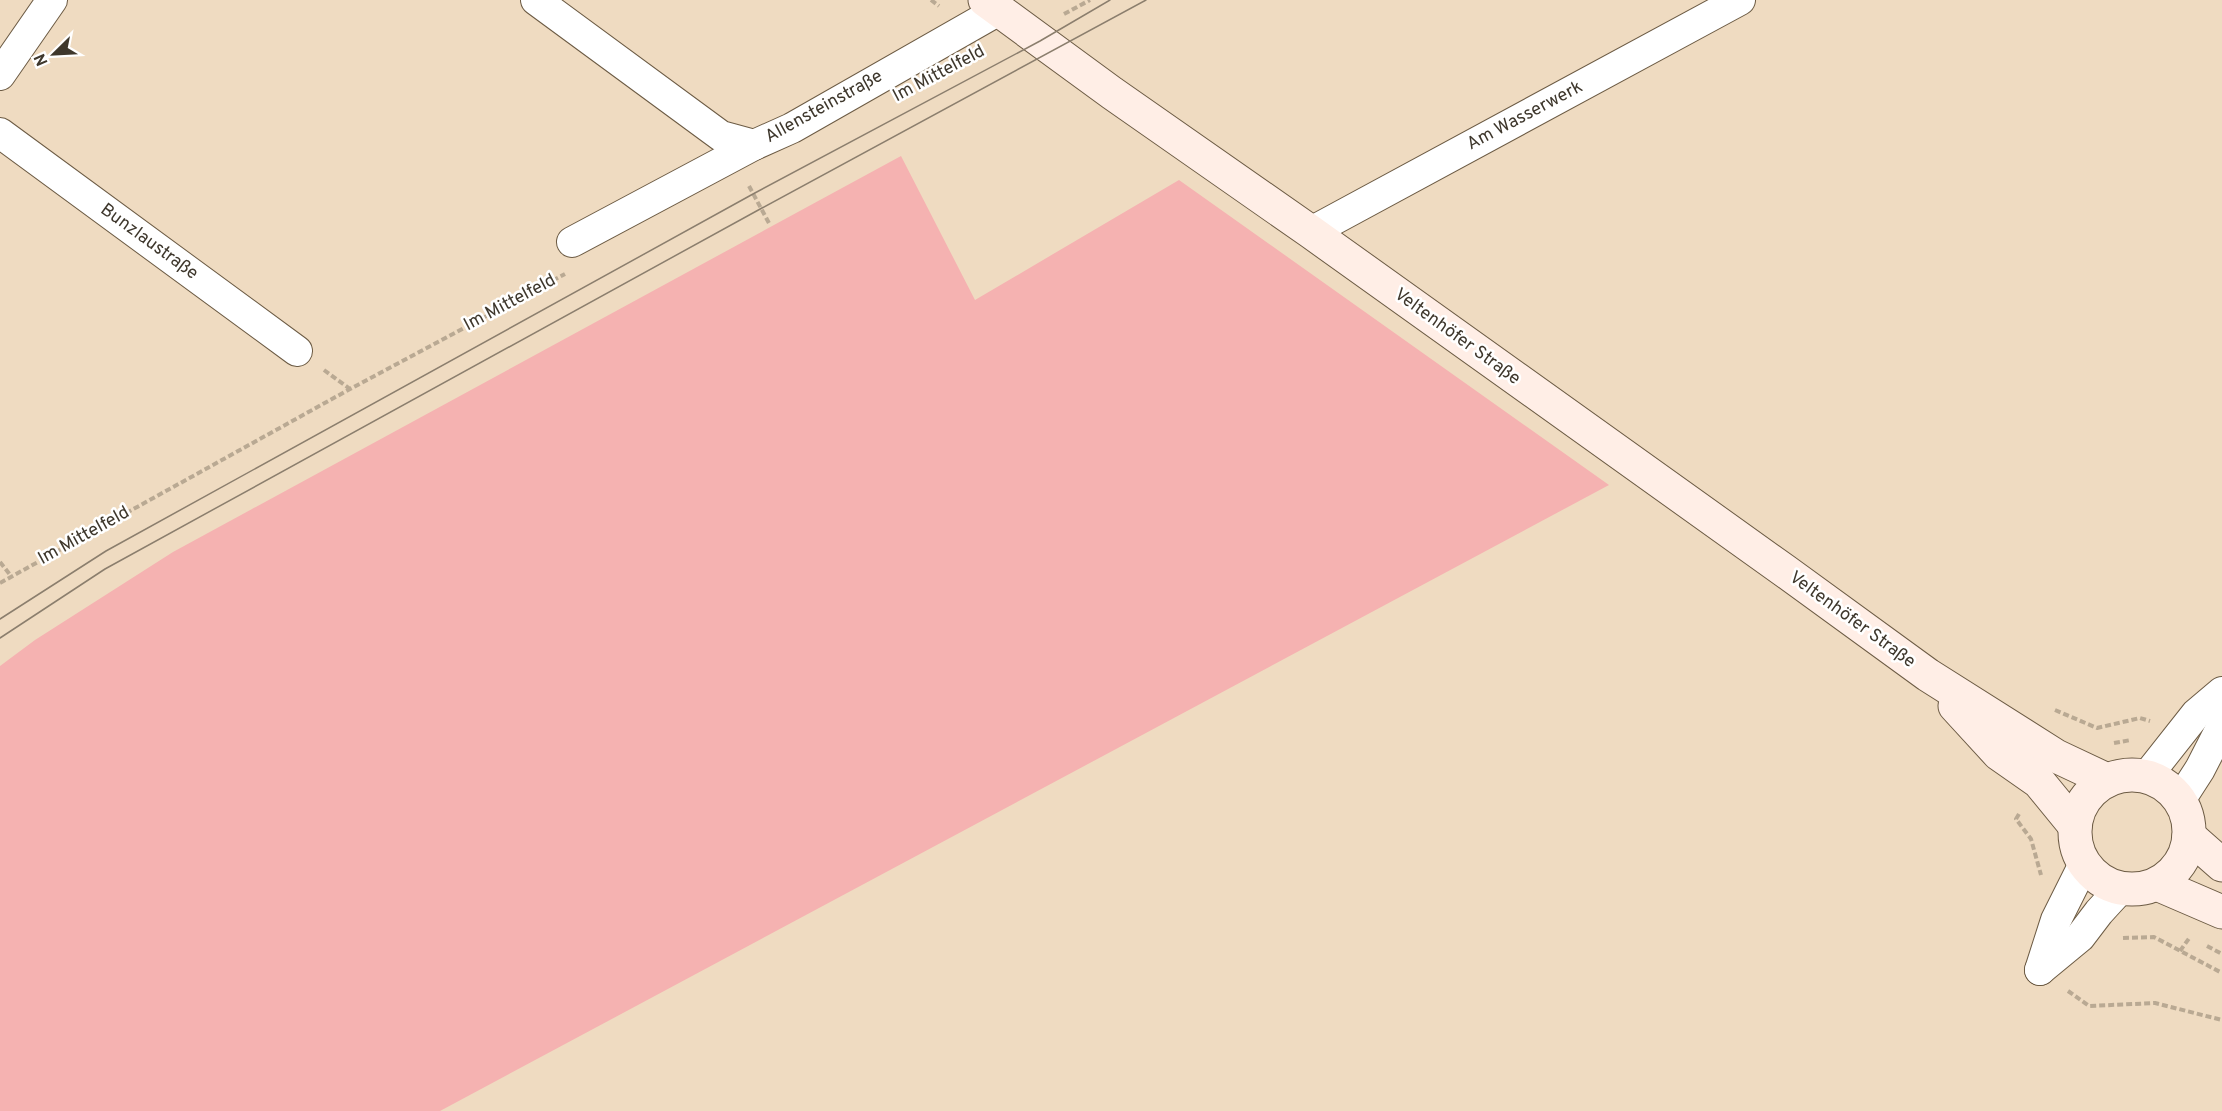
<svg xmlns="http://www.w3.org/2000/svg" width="2222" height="1111" font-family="Overpass,sans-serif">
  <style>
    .green { fill: #f5b2b1 }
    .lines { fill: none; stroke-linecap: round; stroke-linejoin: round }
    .street-casing { stroke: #6c5b44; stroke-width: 32 }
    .secondary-casing { stroke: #6c5b44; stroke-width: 35 }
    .path { stroke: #b9a993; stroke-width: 4; stroke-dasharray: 6 3; stroke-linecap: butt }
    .street { stroke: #fff; stroke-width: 30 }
    .secondary { stroke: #ffeee6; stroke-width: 33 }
    .tram { stroke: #8b7e6d; stroke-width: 1.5 }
    .labels { text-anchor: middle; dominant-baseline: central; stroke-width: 5; stroke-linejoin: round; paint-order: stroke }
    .street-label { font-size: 18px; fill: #3e372c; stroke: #fff }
  </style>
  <rect width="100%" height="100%" fill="#efdbc1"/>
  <polygon class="green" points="901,156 975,300 1179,180 1609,485 440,1111 0,1111 0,666 35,640 173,552"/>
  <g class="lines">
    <g class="street-casing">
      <g id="street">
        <polyline points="536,0 721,136 754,145 792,128 999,10"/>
        <polyline points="0,75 52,0"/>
        <polyline points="0,133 297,351"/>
        <polyline points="1311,232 1740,0"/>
        <polyline points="572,242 754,145"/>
        <polyline points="2147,776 2196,714 2222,692"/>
        <polyline points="2180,800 2200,769 2222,726"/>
        <polyline points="2040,970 2080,937 2099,912 2121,888"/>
        <polyline points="2040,970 2056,920 2084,864"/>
      </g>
    </g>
    <g class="secondary-casing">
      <g id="secondary">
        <polyline points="985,0 1112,93 1311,232 1785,571 1928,675 2056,756 2107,780"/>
        <polyline points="1955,706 1999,754 2039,782 2075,826"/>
        <circle cx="2132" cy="832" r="57"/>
        <polyline points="2189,836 2222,865"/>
        <polyline points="2157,884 2222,912"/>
      </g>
    </g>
    <g class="path">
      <polyline points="931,0 939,6"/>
      <polyline points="1064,14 1090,0"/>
      <polyline points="749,186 770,225"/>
      <polyline points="324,370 350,389"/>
      <polyline points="0,562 11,576"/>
      <polyline points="0,583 350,389 565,274"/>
      <polyline points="2055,710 2097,728 2140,718 2150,721"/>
      <polyline points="2114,743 2131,740"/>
      <polyline points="2019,814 2016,819 2031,839 2041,875"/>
      <polyline points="2123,938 2154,937 2222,973"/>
      <polyline points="2207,946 2222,954"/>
      <polyline points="2180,951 2190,937"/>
      <polyline points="2068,991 2089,1006 2155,1003 2222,1020"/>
    </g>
    <use href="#street" class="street"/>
    <use href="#secondary" class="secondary"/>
    <g class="tram">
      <polyline points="0,619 106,551 753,194 1040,41 1110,0"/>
      <polyline points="0,638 105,569 762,208 1146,0"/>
    </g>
  </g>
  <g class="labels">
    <g class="street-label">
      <text transform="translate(939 74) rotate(-28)">Im Mittelfeld</text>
      <text transform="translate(824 107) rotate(-29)">Allensteinstraße</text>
      <text transform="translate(1525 116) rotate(-28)">Am Wasserwerk</text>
      <text transform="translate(149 242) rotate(36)">Bunzlaustraße</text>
      <text transform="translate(510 303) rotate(-28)">Im Mittelfeld</text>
      <text transform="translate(1457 337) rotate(36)">Veltenhöfer Straße</text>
      <text transform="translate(84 536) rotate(-29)">Im Mittelfeld</text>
      <text transform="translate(1852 620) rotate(36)">Veltenhöfer Straße</text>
    </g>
  </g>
  <g transform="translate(54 54) rotate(246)" stroke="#ffffff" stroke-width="4.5" paint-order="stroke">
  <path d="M0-4.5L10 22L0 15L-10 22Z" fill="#3e372c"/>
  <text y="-9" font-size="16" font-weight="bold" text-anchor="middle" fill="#3e372c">N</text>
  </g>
</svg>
